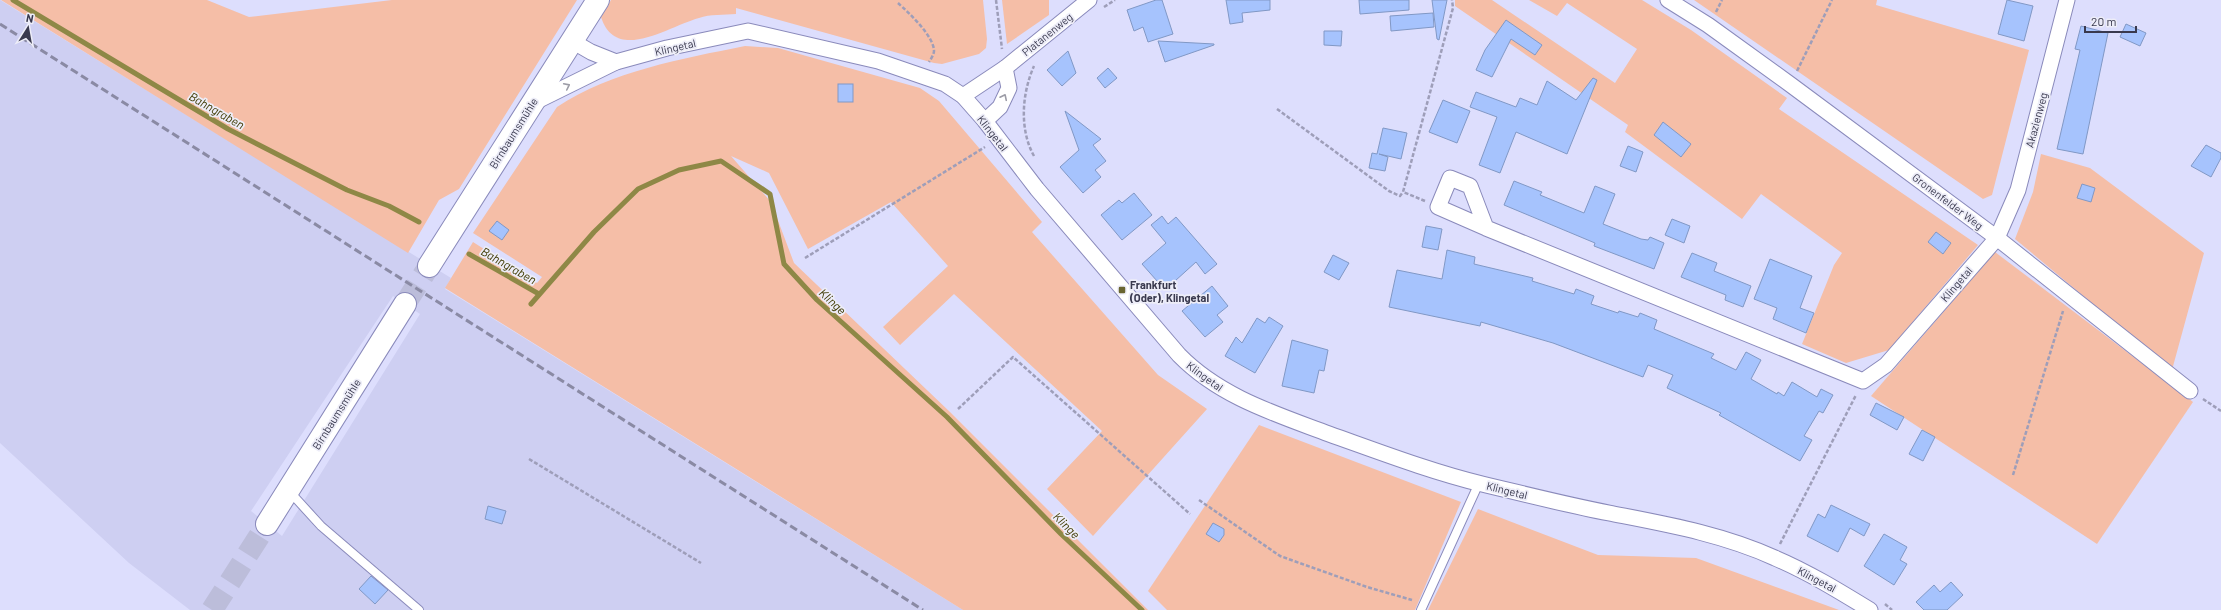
<svg xmlns="http://www.w3.org/2000/svg" width="2221" height="610" font-family="Barlow,sans-serif">
  <style>
    .built { fill: #cecff2; fill-rule: evenodd }
    .green { fill: #f5bea7 }
    .lines { fill: none; stroke-linecap: round; stroke-linejoin: round }
    .stream { stroke: #8e8846; stroke-width: 5 }
    .building { fill: #a6c3fd; stroke: #8198c5 }
    .secondary-tunnel { stroke: #bcbdda; stroke-width: 22; stroke-dasharray: 22 11; stroke-linecap: butt }
    .lane-casing { stroke: #8a8abb; stroke-width: 10 }
    .street-casing { stroke: #8a8abb; stroke-width: 17 }
    .secondary-casing { stroke: #8a8abb; stroke-width: 24 }
    .path { stroke: #9e9eb9; stroke-width: 2.5; stroke-dasharray: 4 2; stroke-linecap: butt }
    .lane { stroke: #fff; stroke-width: 8 }
    .street { stroke: #fff; stroke-width: 15 }
    .secondary { stroke: #fff; stroke-width: 22 }
    .rail { stroke: #8a8aa4; stroke-width: 3; stroke-dasharray: 8 4; stroke-linecap: butt }
    .oneway { stroke: #9c9ca6 }
    .poi-dot { fill: #696531; stroke: #ededf8; stroke-width: 1.5 }
    .labels { text-anchor: middle; dominant-baseline: central; stroke-width: 3.5; stroke-linejoin: round; paint-order: stroke }
    .street-label { font-size: 11px; fill: #39394e; stroke: #ededf8 }
    .poi-label { font-size: 11px; font-weight: bold; fill: #39394e; stroke: #ededf8; text-anchor: start }
    .water-label { font-size: 12px; font-style: italic; fill: #3f3a02; stroke: #ededf8 }
  </style>
  <rect width="100%" height="100%" fill="#dddefd"/>
  <path class="built" d="M 0,0 L 451,278 L 445,289 L 963,610 L 190,610 L 129,563 L 0,443 ZM 393,296 L 420,314 L 282,536 L 251,511 Z"/>
  <g class="green">
    <polygon points="1,0 207,0 249,17 392,0 577,0 459,189 439,200 408,253"/>
    <path d="M 611,0 L 983,0 L 987,39 L 986,48 L 979,54 L 942,64 L 934,63 L 736,8 L 736,14 C 724,15 710,14 699,18 C 669,26 616,64 601,17 Z"/>
    <polygon points="1002,0 1049,0 1049,15 1007,44"/>
    <polygon points="1455,0 1492,0 1615,83 1637,49 1567,3 1557,16 1529,0 1642,0 1691,30 1787,98 1779,109 1978,245 1889,350 1846,363 1802,344 1834,265 1842,253 1761,194 1742,219 1625,132 1628,125 1455,6"/>
    <polygon points="1694,0 1877,0 1876,5 2029,50 1992,195 1983,199"/>
    <path d="M 745,46 L 778,48 L 920,88 L 939,101 L 1042,222 L 1032,232 L 1158,375 L 1207,409 L 1093,536 L 1047,489 L 1102,431 L 954,294 L 900,345 L 883,327 L 948,266 L 891,202 L 808,249 L 769,173 L 731,156 L 771,202 L 794,263 L 950,412 L 1148,610 L 963,610 L 445,288 L 473,242 L 537,283 L 542,277 L 473,233 L 557,107 C 612,71 681,59 745,46 Z"/>
    <polygon points="2041,154 2090,168 2204,253 2172,370 2015,239 2033,192"/>
    <polygon points="1995,252 2193,402 2097,544 1871,396"/>
    <polygon points="1259,425 1461,502 1415,610 1167,610 1148,591"/>
    <polygon points="1478,509 1598,555 1696,558 1839,610 1428,610"/>
  </g>
  <g class="lines">
    <g class="stream">
      <polyline points="13,0 228,129 347,190 389,206 419,222"/>
      <polyline points="469,254 539,294"/>
      <polyline points="531,304 594,232 638,189 679,170 721,161 770,194 784,264 817,300 947,417 1061,534 1142,610"/>
    </g>
  </g>
  <g class="building">
    <polygon points="1156,0 1162,0 1173,34 1148,42 1143,27 1134,31 1127,10"/>
    <polygon points="1226,0 1270,0 1270,10 1242,13 1243,22 1230,24"/>
    <polygon points="1359,0 1409,0 1409,10 1360,14"/>
    <polygon points="1432,0 1447,0 1439,40 1437,39"/>
    <polygon points="2007,0 2033,6 2024,41 1998,34"/>
    <polygon points="1433,13 1434,27 1391,31 1390,16"/>
    <polygon points="1506,20 1542,45 1535,55 1511,39 1492,77 1476,70 1485,50"/>
    <polygon points="2126,24 2146,33 2140,46 2120,37"/>
    <polygon points="2081,26 2108,33 2083,154 2057,149 2080,50 2075,49"/>
    <polygon points="1324,31 1342,31 1341,46 1324,45"/>
    <polygon points="1158,41 1214,44 1214,45 1165,62"/>
    <polygon points="1068,51 1076,73 1062,86 1047,70"/>
    <polygon points="1108,68 1117,78 1105,88 1097,78"/>
    <polygon points="1593,78 1597,80 1567,154 1516,132 1500,173 1479,165 1497,117 1470,107 1476,92 1516,107 1520,98 1537,105 1547,81 1576,100"/>
    <rect x="838" y="84" width="15" height="18"/>
    <polygon points="1443,100 1470,111 1457,143 1429,132"/>
    <polygon points="1065,111 1101,139 1093,145 1106,161 1095,170 1101,177 1083,193 1060,167 1079,150"/>
    <polygon points="1663,122 1691,144 1681,157 1654,135"/>
    <polygon points="1383,128 1407,133 1401,159 1379,154 1388,157 1385,171 1369,168 1372,153 1377,154"/>
    <polygon points="2206,145 2221,153 2221,158 2211,177 2191,166"/>
    <polygon points="1628,146 1643,152 1636,172 1620,166"/>
    <polygon points="1514,181 1542,192 1540,195 1584,213 1595,186 1615,194 1603,224 1641,239 1648,240 1650,237 1664,243 1654,269 1594,246 1595,243 1504,205"/>
    <polygon points="2082,184 2095,188 2091,202 2077,198"/>
    <polygon points="1134,193 1152,215 1122,240 1101,215 1119,200 1122,203"/>
    <polygon points="1162,216 1168,224 1176,217 1217,264 1205,274 1196,262 1165,290 1142,264 1166,243 1151,225"/>
    <polygon points="1672,219 1690,226 1684,243 1665,235"/>
    <polygon points="497,221 509,230 502,240 489,231"/>
    <polygon points="1426,226 1442,229 1438,250 1422,247"/>
    <polygon points="1936,232 1951,243 1943,254 1928,242"/>
    <polygon points="1447,250 1475,257 1474,264 1533,278 1532,281 1574,294 1576,289 1594,296 1591,304 1618,313 1619,311 1638,317 1640,313 1657,320 1654,329 1714,354 1711,358 1736,370 1746,352 1761,360 1751,379 1777,394 1778,392 1784,396 1792,382 1817,397 1821,389 1833,395 1823,413 1819,411 1804,436 1812,440 1800,461 1719,415 1721,413 1667,388 1673,375 1648,365 1643,377 1553,343 1481,322 1480,326 1389,307 1397,270 1442,279"/>
    <polygon points="1692,253 1717,263 1714,271 1751,286 1743,307 1725,300 1726,295 1681,277"/>
    <polygon points="1333,255 1349,263 1339,280 1324,272"/>
    <polygon points="1770,259 1812,276 1800,308 1814,313 1806,333 1773,319 1777,308 1754,299"/>
    <polygon points="1212,286 1228,306 1217,315 1223,322 1205,337 1182,311"/>
    <polygon points="1269,317 1283,326 1255,373 1225,356 1236,337 1242,343 1257,318 1265,323"/>
    <polygon points="1292,340 1328,350 1324,371 1319,370 1314,393 1282,386"/>
    <polygon points="1876,403 1904,417 1897,430 1870,415"/>
    <polygon points="1922,430 1935,437 1923,461 1909,454"/>
    <polygon points="1831,505 1870,524 1864,536 1850,528 1838,552 1807,536 1818,514 1825,518"/>
    <polygon points="488,506 506,511 502,524 485,519"/>
    <polygon points="1213,523 1224,529 1224,535 1219,542 1206,534"/>
    <polygon points="1884,534 1907,547 1900,560 1907,564 1894,585 1864,566"/>
    <polygon points="371,576 388,590 375,604 359,589"/>
    <polygon points="1951,582 1963,595 1947,610 1924,610 1916,602 1934,585 1940,592"/>
  </g>
  <g class="lines">
    <g class="secondary-tunnel">
      <polyline points="405,304 429,266"/>
      <polyline points="212,610 267,524"/>
    </g>
    <g class="lane-casing">
      <g id="lane">
        <polyline points="290,492 321,526 419,610"/>
        <polyline points="1421,610 1479,483"/>
      </g>
    </g>
    <g class="street-casing">
      <g id="street">
        <polyline points="1668,0 1708,25 1791,85 1997,238 2190,391"/>
        <polyline points="572,41 591,52 616,62"/>
        <polyline points="963,96 1005,68 1089,0"/>
        <path d="M 533,103 L 616,62 L 667,48 L 748,31 L 878,61 L 945,84 L 963,96 L 985,121 L 1037,189 L 1179,355 C 1220,397 1276,414 1329,434 C 1377,451 1432,472 1482,484 C 1524,494 1567,505 1609,513 C 1665,524 1723,534 1775,558 C 1808,572 1839,591 1870,610"/>
        <polyline points="985,121 1000,107 1009,88 1005,68"/>
        <polyline points="1486,228 1438,207 1450,178 1470,186 1486,228 1863,381 1886,365 1997,238 2018,190 2067,0"/>
      </g>
    </g>
    <g class="secondary-casing">
      <g id="secondary">
        <polyline points="429,266 598,0"/>
        <polyline points="267,524 405,304"/>
      </g>
    </g>
    <g class="path">
      <polyline points="996,0 1002,49"/>
      <path d="M 898,3 C 908,12 934,36 934,51 C 934,54 931,59 929,62"/>
      <polyline points="1104,7 1115,0"/>
      <polyline points="1716,12 1722,0"/>
      <polyline points="1797,71 1832,0"/>
      <polyline points="1277,109 1389,191 1400,196 1403,192"/>
      <path d="M 1034,156 C 1019,129 1022,93 1034,66"/>
      <polyline points="1425,201 1403,192 1453,8 1452,0"/>
      <polyline points="805,258 985,147"/>
      <polyline points="2203,399 2221,411"/>
      <polyline points="958,409 1013,357 1190,514"/>
      <polyline points="529,459 701,563"/>
      <polyline points="2013,475 2063,311"/>
      <polyline points="1199,500 1280,556 1367,587 1412,600"/>
      <polyline points="1780,544 1856,395"/>
      <polyline points="1885,604 1892,610"/>
    </g>
    <use href="#lane" class="lane"/>
    <use href="#street" class="street"/>
    <use href="#secondary" class="secondary"/>
    <polyline class="rail" points="0,24 923,610"/>
  </g>
  <defs><path id="oneway-chevron" d="M-2-3.5L2.5 0L-2 3.5" fill="none" stroke-width="1.6" stroke-linecap="round" stroke-linejoin="round"/></defs>
  <g class="oneway">
    <use href="#oneway-chevron" transform="translate(567 86) rotate(-26)"/>
    <use href="#oneway-chevron" transform="translate(1004 97) rotate(-64)"/>
  </g>
  <rect class="poi-dot" x="1118" y="286" width="8" height="8" rx="2"/>
  <g class="labels">
    <g class="street-label">
      <text transform="translate(1047 34) rotate(-39)">Platanenweg</text>
      <text transform="translate(675 47) rotate(-13)">Klingetal</text>
      <text transform="translate(2036 120) rotate(-75)">Akazienweg</text>
      <text transform="translate(513 133) rotate(-58)">Birnbaumsmühle</text>
      <text transform="translate(993 133) rotate(52)">Klingetal</text>
      <text transform="translate(1948 201) rotate(37)">Gronenfelder Weg</text>
      <text transform="translate(1956 284) rotate(-49)">Klingetal</text>
      <text transform="translate(1205 376) rotate(36)">Klingetal</text>
      <text transform="translate(336 414) rotate(-58)">Birnbaumsmühle</text>
      <text transform="translate(1507 490) rotate(14)">Klingetal</text>
      <text transform="translate(1817 579) rotate(28)">Klingetal</text>
    </g>
    <g class="poi-label">
      <text x="1130" y="284">Frankfurt<tspan x="1130" dy="13">(Oder), Klingetal</tspan></text>
    </g>
    <g class="water-label">
      <text transform="translate(217 110) rotate(30)">Bahngraben</text>
      <text transform="translate(509 265) rotate(30)">Bahngraben</text>
      <text transform="translate(833 301) rotate(43)">Klinge</text>
      <text transform="translate(1067 525) rotate(45)">Klinge</text>
    </g>
  </g>
  <g transform="translate(28 28) rotate(11)" stroke="#ededf8" stroke-width="3" paint-order="stroke">
  <path d="M0-3L7 15L0 10L-7 15Z" fill="#39394e"/>
  <text y="-6" font-size="11" font-weight="bold" text-anchor="middle" fill="#39394e">N</text>
  </g>
  <path d="M2085 26v6h51v-6" fill="none" stroke="#39394e" stroke-width="2"/>
  <text x="2091" y="26" font-size="12" fill="#39394e" stroke="#ededf8" stroke-width="3" paint-order="stroke">20 m</text>
</svg>
